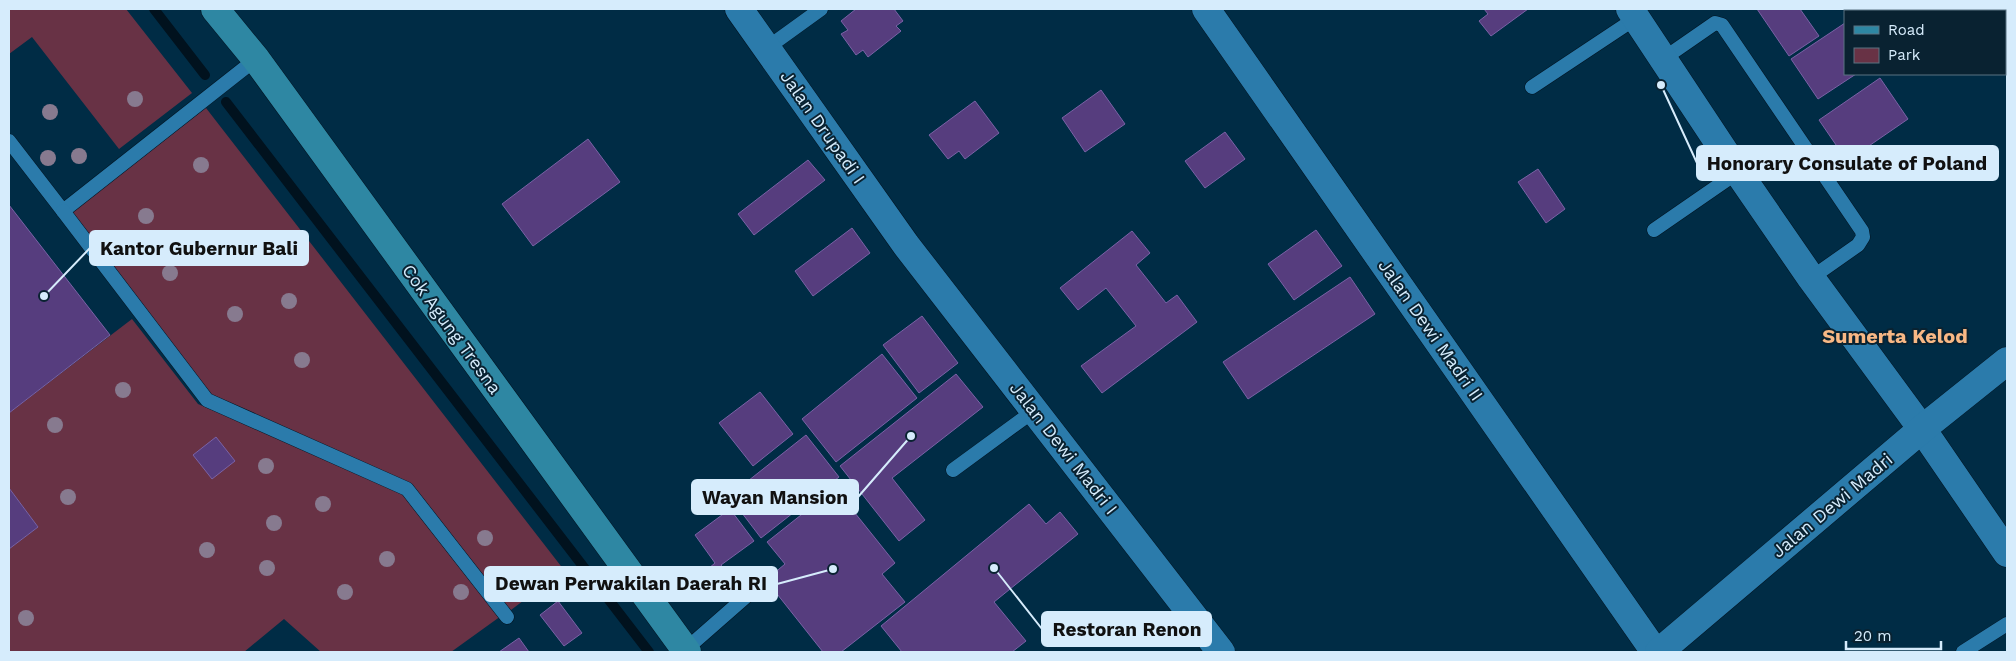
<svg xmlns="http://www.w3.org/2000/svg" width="2016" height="661" font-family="'Work Sans',sans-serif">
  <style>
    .green { fill: #683245 }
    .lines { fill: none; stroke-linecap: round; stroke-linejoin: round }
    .stream { stroke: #01121e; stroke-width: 10 }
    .building { fill: #563d7e; stroke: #7a62a6 }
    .service-casing { stroke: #001422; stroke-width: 15 }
    .minor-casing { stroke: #001422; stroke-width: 29 }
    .secondary-casing { stroke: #001422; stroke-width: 29 }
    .service { stroke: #2b7bab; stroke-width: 14 }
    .minor { stroke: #2b7bab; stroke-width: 28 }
    .secondary { stroke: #2e87a3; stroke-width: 28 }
    .tree { fill: #877a8f }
    .labels { text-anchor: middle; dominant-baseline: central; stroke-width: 4; stroke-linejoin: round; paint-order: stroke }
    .street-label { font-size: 18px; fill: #d6ecfc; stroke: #092231 }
    .quarter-label { font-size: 20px; font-weight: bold; fill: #f8b885; stroke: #092231 }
    .leader { fill: none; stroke: #d6ecfc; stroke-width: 2 }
    .callout-dot { fill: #d6ecfc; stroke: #092231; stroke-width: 2 }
    .callout { fill: #d6ecfc; stroke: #d6ecfc; stroke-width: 2 }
    .callout-label { font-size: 19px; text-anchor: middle; font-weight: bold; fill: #111 }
  </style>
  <rect width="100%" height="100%" fill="#002c45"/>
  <g class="green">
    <polygon points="9,9 126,9 192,93 119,149 32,37 9,54"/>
    <polygon points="206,108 564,570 507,613 410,486 209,393 70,214"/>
    <polygon points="132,319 198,404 404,492 501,616 451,652 321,652 284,619 244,652 9,652 9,549 38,527 9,488 9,413"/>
  </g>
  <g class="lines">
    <g class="stream">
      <polyline points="154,9 205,75"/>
      <polyline points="226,102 649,652"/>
    </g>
  </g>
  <g class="building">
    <polygon points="856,9 894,9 903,21 896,26 901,31 868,57 863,50 856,55 841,34 848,30 841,21"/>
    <polygon points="1484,9 1528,9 1491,36 1479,21 1488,14"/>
    <polygon points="1757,9 1800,9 1819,36 1789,56"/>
    <polygon points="1845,23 1845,74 1856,74 1818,99 1791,59"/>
    <polygon points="1880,78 1908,119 1847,161 1819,120"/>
    <polygon points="1101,90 1125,124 1085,152 1062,118"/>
    <polygon points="975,101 999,133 965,159 959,151 948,159 929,135"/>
    <polygon points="1225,132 1245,159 1205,188 1185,161"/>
    <polygon points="588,139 620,182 533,246 502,204"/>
    <polygon points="808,160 825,180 754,235 738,214"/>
    <polygon points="1538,169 1565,209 1546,223 1518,182"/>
    <polygon points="9,205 110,335 9,413"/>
    <polygon points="852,228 870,253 813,296 795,271"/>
    <polygon points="1316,230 1342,266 1294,300 1268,264"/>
    <polygon points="1132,231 1150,253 1136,265 1166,303 1177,295 1197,322 1102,393 1081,366 1136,326 1106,288 1078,310 1060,288"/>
    <polygon points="1350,277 1375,314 1248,399 1223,362"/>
    <polygon points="922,316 958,363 919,393 883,345"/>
    <polygon points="882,354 917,398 836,462 802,419"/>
    <polygon points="956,374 983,407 892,478 925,520 899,541 840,466"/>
    <polygon points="760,392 793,434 753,466 719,423"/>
    <polygon points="806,435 839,477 761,538 729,496"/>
    <polygon points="216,437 235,461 212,479 193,455"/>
    <polygon points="9,488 38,527 9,549"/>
    <polygon points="835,488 895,563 882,574 905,602 841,652 823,652 766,580 785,564 767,542"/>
    <polygon points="1029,504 1046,524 1060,512 1078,534 994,602 1026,641 1012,652 902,652 881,626"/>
    <polygon points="730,509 754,541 721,565 729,575 715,588 702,574 715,563 695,535"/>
    <polygon points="558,601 582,633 564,646 540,615"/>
    <polygon points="519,638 529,652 499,652"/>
  </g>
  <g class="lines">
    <g class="service-casing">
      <g id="service">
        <polyline points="767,48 821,9"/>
        <polyline points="1663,59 1715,23 1722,25 1862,231 1863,237 1858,245 1811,278"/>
        <polyline points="1532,87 1636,18"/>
        <polyline points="9,141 63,211 256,59"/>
        <polyline points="63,211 207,400 407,489 507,617"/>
        <polyline points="1654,230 1738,172"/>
        <polyline points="953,470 1035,410"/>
        <polyline points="685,650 750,593"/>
        <polyline points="1963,652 2007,624"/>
      </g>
    </g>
    <g class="minor-casing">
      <g id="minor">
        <polyline points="739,9 906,245 1221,652"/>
        <polyline points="1206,9 1655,652"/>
        <polyline points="1630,9 1738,172 1811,278 1922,429 2007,553"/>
        <polyline points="1659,652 1922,429 2007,361"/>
      </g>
    </g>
    <g class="secondary-casing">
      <polyline id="secondary" points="215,9 256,59 687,652"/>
    </g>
    <use href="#service" class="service"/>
    <use href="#minor" class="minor"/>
    <use href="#secondary" class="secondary"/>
  </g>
  <g class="tree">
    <circle cx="135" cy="99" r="8"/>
    <circle cx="50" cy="112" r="8"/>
    <circle cx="79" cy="156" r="8"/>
    <circle cx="48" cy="158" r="8"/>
    <circle cx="201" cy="165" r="8"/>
    <circle cx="146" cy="216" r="8"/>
    <circle cx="170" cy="273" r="8"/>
    <circle cx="289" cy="301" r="8"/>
    <circle cx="235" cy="314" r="8"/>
    <circle cx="302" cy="360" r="8"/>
    <circle cx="123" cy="390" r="8"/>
    <circle cx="55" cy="425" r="8"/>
    <circle cx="266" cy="466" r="8"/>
    <circle cx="68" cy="497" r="8"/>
    <circle cx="323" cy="504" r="8"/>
    <circle cx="274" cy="523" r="8"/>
    <circle cx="485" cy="538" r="8"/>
    <circle cx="207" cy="550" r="8"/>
    <circle cx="387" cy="559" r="8"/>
    <circle cx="267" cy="568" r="8"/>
    <circle cx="345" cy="592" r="8"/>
    <circle cx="461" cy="592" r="8"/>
    <circle cx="26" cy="618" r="8"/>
  </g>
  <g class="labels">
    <g class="street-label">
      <text transform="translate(823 127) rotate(55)">Jalan Drupadi I</text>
      <text transform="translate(452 329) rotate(54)">Cok Agung Tresna</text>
      <text transform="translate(1431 330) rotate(55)">Jalan Dewi Madri II</text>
      <text transform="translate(1064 448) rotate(52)">Jalan Dewi Madri I</text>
      <text transform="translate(1832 505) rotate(-40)">Jalan Dewi Madri</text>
    </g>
    <g class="quarter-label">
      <text x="1895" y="336">Sumerta Kelod</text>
    </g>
  </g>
  <path class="leader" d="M1661 85L1697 163M44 296L90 248M911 436L858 497M833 569L777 584M994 568L1042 629"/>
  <g class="callout-dot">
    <circle cx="1661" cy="85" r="5"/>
    <circle cx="44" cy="296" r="5"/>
    <circle cx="911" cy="436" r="5"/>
    <circle cx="833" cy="569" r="5"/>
    <circle cx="994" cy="568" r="5"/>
  </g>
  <g class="callout">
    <rect x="1697" y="146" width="301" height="34" rx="5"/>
    <rect x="90" y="231" width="218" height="34" rx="5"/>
    <rect x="692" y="480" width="166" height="34" rx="5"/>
    <rect x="485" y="567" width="292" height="34" rx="5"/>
    <rect x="1042" y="612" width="169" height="34" rx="5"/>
  </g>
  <g class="callout-label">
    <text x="1847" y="170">Honorary Consulate of Poland</text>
    <text x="199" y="255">Kantor Gubernur Bali</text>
    <text x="775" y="504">Wayan Mansion</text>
    <text x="631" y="590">Dewan Perwakilan Daerah RI</text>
    <text x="1127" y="636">Restoran Renon</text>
  </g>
  <rect width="2016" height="661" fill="none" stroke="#d6ecfc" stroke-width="20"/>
  <rect x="1844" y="10" width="162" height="65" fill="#092231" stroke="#5b7382"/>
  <rect x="1854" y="26" width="25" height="8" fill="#2e87a3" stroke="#5b7382"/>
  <text x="1888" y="35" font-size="15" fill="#d6ecfc">Road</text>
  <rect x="1854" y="48" width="25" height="15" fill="#683245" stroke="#5b7382"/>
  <text x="1888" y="60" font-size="15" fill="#d6ecfc">Park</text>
  <path d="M1846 641v8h95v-8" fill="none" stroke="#d6ecfc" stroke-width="2.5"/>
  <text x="1854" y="641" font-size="15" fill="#d6ecfc" stroke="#092231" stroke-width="4" paint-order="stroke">20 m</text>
</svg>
